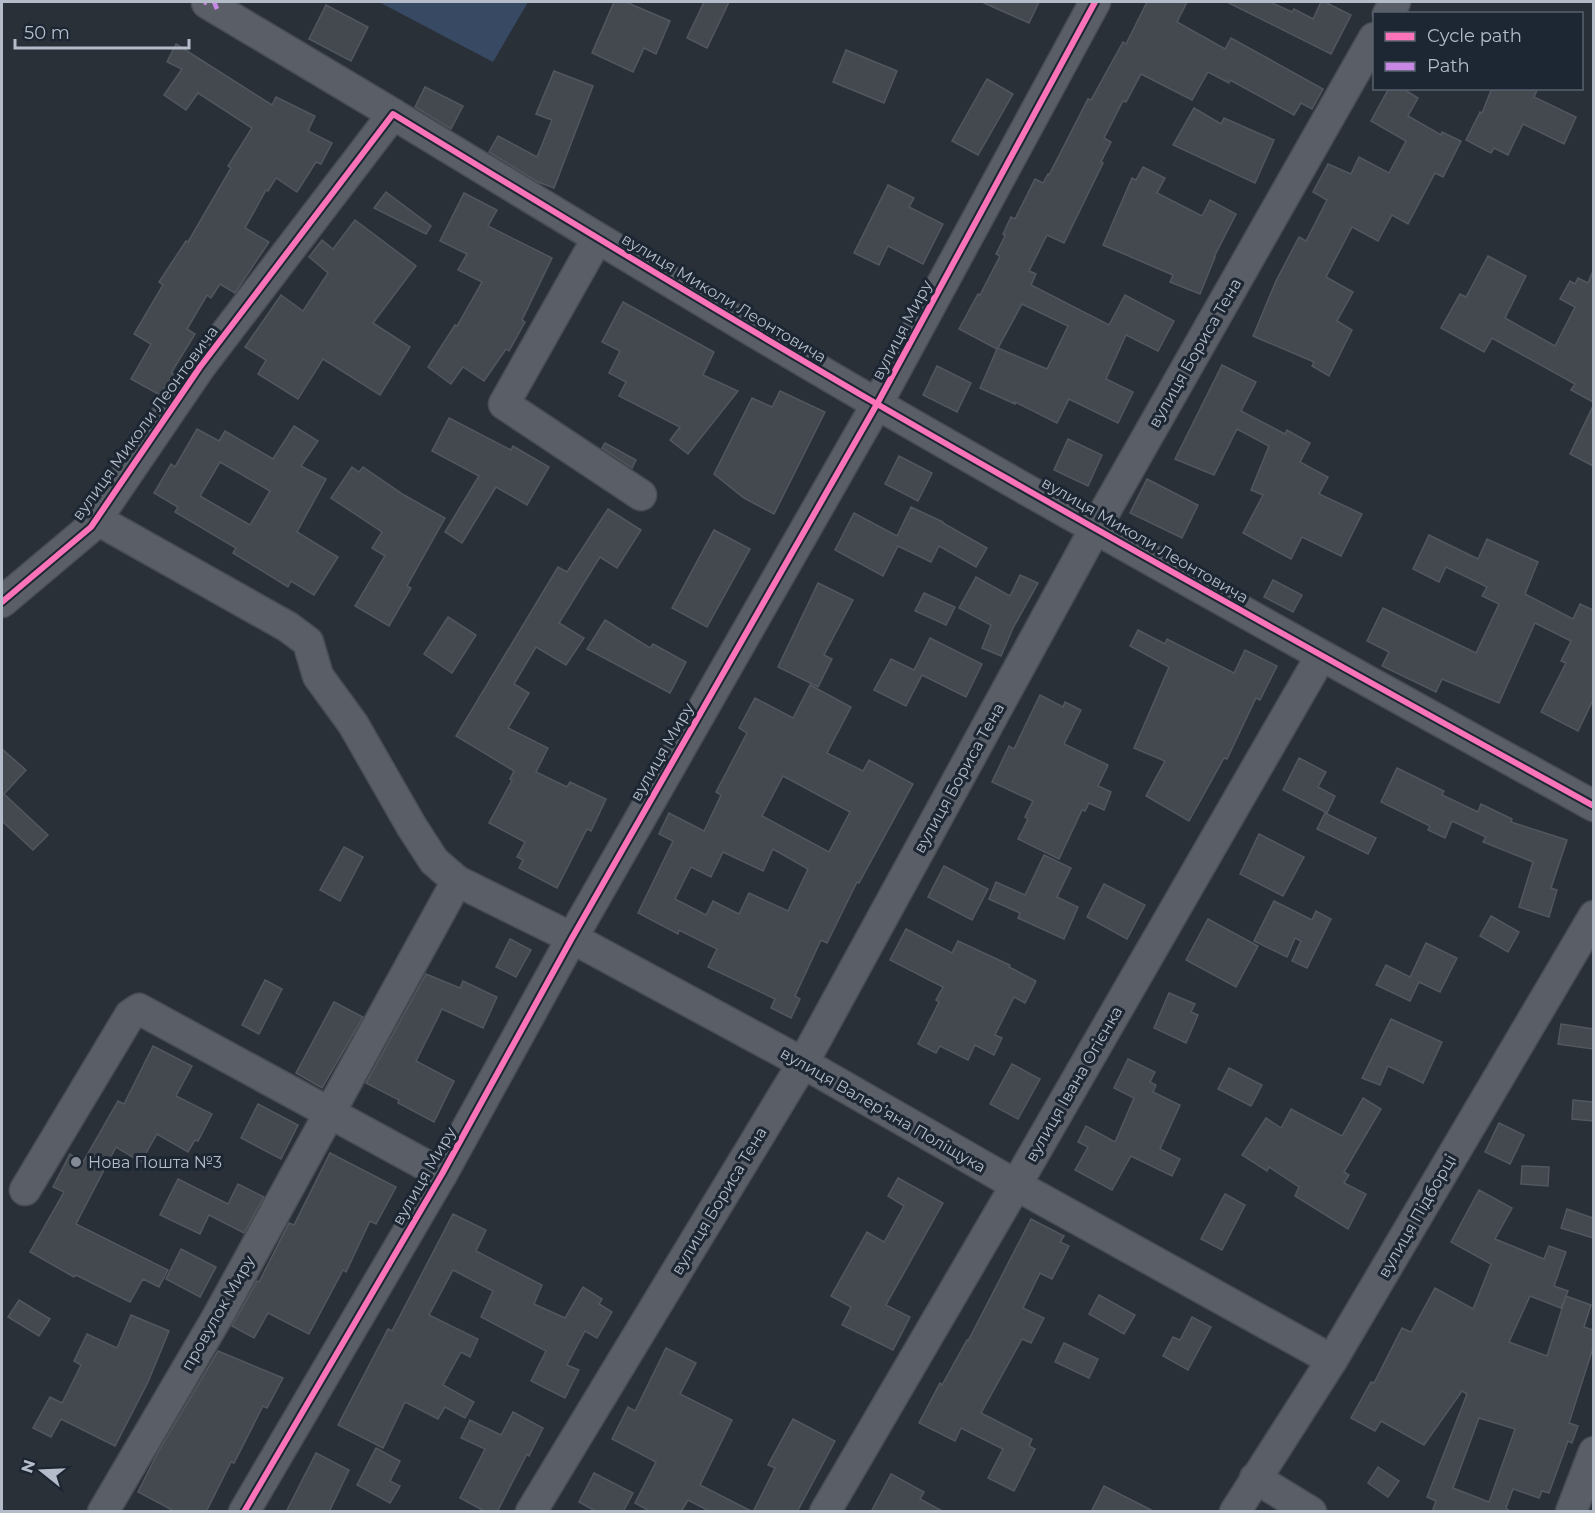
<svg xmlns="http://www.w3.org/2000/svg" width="1595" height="1513" font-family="Montserrat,sans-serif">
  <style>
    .water { fill: #384963 }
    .building { fill: #444950; stroke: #52575f; stroke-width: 1.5; fill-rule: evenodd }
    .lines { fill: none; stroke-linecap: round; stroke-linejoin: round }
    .minor-casing { stroke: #484c53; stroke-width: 33 }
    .minor { stroke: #5a5e66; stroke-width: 30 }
    .quiet { stroke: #c787e3; stroke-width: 4.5; stroke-dasharray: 9 4.5; stroke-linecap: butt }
    .cycleway-casing { stroke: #1d2633; stroke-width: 10 }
    .cycleway { stroke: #fb73b8; stroke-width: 6 }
    .poi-dot { fill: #848b96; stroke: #1d2633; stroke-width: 2 }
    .labels { text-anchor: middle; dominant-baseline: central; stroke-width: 6; stroke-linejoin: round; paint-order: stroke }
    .street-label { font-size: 16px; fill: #b4bcc9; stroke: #1d2633 }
    .poi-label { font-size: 16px; fill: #b4bcc9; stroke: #1d2633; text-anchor: start }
  </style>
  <rect width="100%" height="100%" fill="#2a3038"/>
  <polygon class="water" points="379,2 528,2 493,62"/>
  <g class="building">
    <polygon points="614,2 626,2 670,21 656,54 644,48 633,72 592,53"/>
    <polygon points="704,2 729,2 707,48 687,38"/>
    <polygon points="982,2 1039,2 1029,23"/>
    <path d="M 1147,2 L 1187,2 L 1177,22 L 1225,49 L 1231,38 L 1323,89 L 1312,109 L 1301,103 L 1294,115 L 1230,80 L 1229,83 L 1208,72 L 1192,100 L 1141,74 L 1126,102 L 1123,101 L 1104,138 L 1111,142 L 1101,162 L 1103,163 L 1064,243 L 1047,235 L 1029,271 L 1036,274 L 1031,285 L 1109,325 L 1125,295 L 1174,321 L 1158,351 L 1126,335 L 1106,379 L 1133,392 L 1118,423 L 1069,399 L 1057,423 L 1015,402 L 1015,404 L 980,388 L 997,349 L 959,329 L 978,294 L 980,295 L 1000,256 L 996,254 L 1005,236 L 1003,234 L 1011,217 L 1015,219 L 1035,179 L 1043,183 L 1048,174 L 1049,175 L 1088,99 L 1091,100 L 1123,42 L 1126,44 ZM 1022,304 L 1068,326 L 1047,369 L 998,348 Z"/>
    <polygon points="1227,2 1270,2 1292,12 1294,9 1313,19 1321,2 1325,2 1351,15 1331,54"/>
    <polygon points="326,5 368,27 351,61 309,39"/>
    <polygon points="176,44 272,105 276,97 315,116 308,131 332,143 321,164 316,162 297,192 276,178 268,191 266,190 245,228 269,242 235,293 220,284 211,298 207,295 187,329 195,334 171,373 174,374 160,395 131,379 151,344 134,334 163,285 159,282 186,241 188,242 231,168 228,166 252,128 198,93 186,110 164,95 182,69 167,62"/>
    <polygon points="846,50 897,71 884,103 833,82"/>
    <polygon points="554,71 593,86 554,188 538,182 489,152 498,136 537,157 552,120 536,114"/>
    <polygon points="987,79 1013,94 978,155 952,141"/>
    <polygon points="425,87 463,106 451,129 415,107"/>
    <polygon points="1389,88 1402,88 1418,98 1408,116 1441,135 1442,132 1461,141 1443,177 1435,173 1408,224 1392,215 1378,241 1352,227 1326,277 1353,292 1337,321 1352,330 1329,376 1312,366 1314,362 1253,336 1276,281 1299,237 1306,241 1327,200 1313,192 1328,164 1351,174 1359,157 1389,173 1406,141 1371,121"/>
    <polygon points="1492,88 1538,88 1534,97 1576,117 1564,144 1523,124 1508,155 1494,148 1491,153 1466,140 1480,112 1482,113"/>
    <polygon points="1194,108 1221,124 1224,118 1274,140 1255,183 1173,145"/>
    <polygon points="1143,167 1165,178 1157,193 1202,216 1210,200 1236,214 1214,257 1215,257 1200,294 1170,282 1173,275 1103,245 1132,178 1136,180"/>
    <polygon points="888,185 914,198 909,207 943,224 923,264 888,246 879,265 854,253"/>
    <polygon points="386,192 431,226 426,234 374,208"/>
    <polygon points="464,193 497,210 488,226 552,258 522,320 525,322 509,351 506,349 484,381 463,367 451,384 428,367 455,325 457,326 482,282 458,270 467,254 440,241"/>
    <polygon points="355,220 416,266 373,323 410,347 380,395 323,359 298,399 258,374 266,360 245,347 281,295 303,311 328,273 309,257 322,240 333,249"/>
    <polygon points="1488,256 1526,276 1505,318 1555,346 1575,307 1560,299 1570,281 1575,284 1578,278 1588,283 1593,271 1593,402 1571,390 1575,384 1492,338 1484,352 1441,328 1460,294 1466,297"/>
    <polygon points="623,302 714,352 703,375 738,391 688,454 670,440 680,427 619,396 626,382 609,373 620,351 602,342"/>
    <polygon points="1222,365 1256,382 1241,411 1285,434 1287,430 1310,443 1300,462 1328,477 1319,494 1362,514 1341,556 1302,537 1291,559 1243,533 1263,495 1251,490 1269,446 1237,429 1214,475 1175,459"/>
    <polygon points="937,366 971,383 957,412 923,395"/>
    <polygon points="780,391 825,412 774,514 744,498 714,474 752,398 772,407"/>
    <polygon points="1593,406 1593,466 1570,454"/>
    <polygon points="449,418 511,450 513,446 549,467 527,505 496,487 462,543 445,532 479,476 432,451"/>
    <path d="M 294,426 L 318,441 L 301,466 L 326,479 L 297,532 L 338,557 L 314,595 L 291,581 L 288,587 L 233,553 L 236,548 L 175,512 L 178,507 L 154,493 L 171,464 L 175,467 L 197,429 L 219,441 L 225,431 L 273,459 ZM 220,462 L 270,491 L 250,525 L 200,496 Z"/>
    <polygon points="1068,439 1102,455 1088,486 1054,470"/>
    <polygon points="605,443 636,460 632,468 602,448"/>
    <polygon points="899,456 932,473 918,501 885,484"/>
    <polygon points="352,467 359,472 363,467 404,495 445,518 407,586 411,588 389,626 355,606 385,556 372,548 382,532 331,498"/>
    <polygon points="1147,479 1198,505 1182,538 1130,513"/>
    <polygon points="911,507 943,522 943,523 987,548 976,567 939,546 931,562 898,546 883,576 835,550 854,513 897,536"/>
    <polygon points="608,509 641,530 617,568 600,557 559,623 584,638 566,665 536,647 514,684 529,693 508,728 548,748 536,772 567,787 570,782 606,799 591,831 587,829 557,888 519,868 523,860 517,857 525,842 489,823 512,780 510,779 514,771 456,736 558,567 567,572"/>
    <polygon points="714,530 750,549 707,627 672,608"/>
    <polygon points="1429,535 1478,559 1487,539 1538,562 1525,594 1573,619 1580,604 1593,610 1593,700 1578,731 1541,712 1566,663 1561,661 1571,641 1535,623 1499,703 1442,679 1436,692 1382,666 1389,652 1367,641 1383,608 1476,653 1499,604 1482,596 1487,587 1446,567 1439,582 1413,569"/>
    <polygon points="1020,575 1038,583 1013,628 1001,656 982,648 991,625 959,608 976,577 1010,596"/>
    <polygon points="1273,580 1302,595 1293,612 1264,597"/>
    <polygon points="818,583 853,600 824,655 832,659 818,687 778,667"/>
    <polygon points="924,593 955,607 946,625 915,611"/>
    <polygon points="448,617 476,635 452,673 424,654"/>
    <polygon points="605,620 650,648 653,644 686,662 670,693 587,649"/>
    <polygon points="1138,630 1165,644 1167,639 1234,673 1245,650 1277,666 1260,700 1256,698 1227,759 1224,758 1189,821 1146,796 1165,761 1134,748 1169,667 1130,646"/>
    <polygon points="930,638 982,664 966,697 922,675 906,706 874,690 891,659 914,670"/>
    <path d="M 810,685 L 851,707 L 827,753 L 863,771 L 869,760 L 913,784 L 859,883 L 857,882 L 827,943 L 821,940 L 795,996 L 800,999 L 791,1018 L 771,1008 L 775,999 L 708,967 L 717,949 L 679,930 L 678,934 L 638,913 L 673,841 L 659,834 L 669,813 L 704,831 L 721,795 L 716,792 L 747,733 L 739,728 L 755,698 L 793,718 ZM 783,776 L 850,812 L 829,852 L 762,816 ZM 773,849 L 808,869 L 788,911 L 749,893 L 739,914 L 713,901 L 706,915 L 675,899 L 691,867 L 711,877 L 723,852 L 763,871 Z"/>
    <polygon points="1040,695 1063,707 1065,702 1081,710 1064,744 1108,765 1098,786 1111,792 1104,810 1089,803 1085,811 1082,810 1059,859 1018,839 1028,819 1025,817 1033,801 992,782 1009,746 1014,749"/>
    <polygon points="2,749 26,770 4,794 48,835 33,850 2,821"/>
    <polygon points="1299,758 1326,772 1318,787 1335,796 1327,813 1283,790"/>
    <polygon points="1397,768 1444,791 1442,795 1478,812 1481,804 1512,819 1511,822 1567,840 1551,888 1557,890 1549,917 1519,907 1533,862 1483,842 1486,837 1452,821 1445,838 1428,830 1430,826 1381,802"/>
    <polygon points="1325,813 1376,838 1368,854 1317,829"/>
    <polygon points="1259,834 1304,857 1283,896 1240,874"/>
    <polygon points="344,847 363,857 340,901 320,890"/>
    <polygon points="1044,855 1071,868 1057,897 1078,907 1064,939 1018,918 1020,913 989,899 996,882 1025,895"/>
    <polygon points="944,866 988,889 972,920 928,897"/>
    <polygon points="1104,884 1145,905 1127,939 1087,917"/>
    <polygon points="1274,901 1312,920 1316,911 1331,919 1307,968 1292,961 1301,941 1295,938 1287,957 1254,941"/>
    <polygon points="1491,916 1519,932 1508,952 1480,936"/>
    <polygon points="1208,919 1258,946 1236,987 1186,960"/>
    <polygon points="906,929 952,953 958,941 1010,965 1009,967 1036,981 1025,1003 1014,997 995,1035 1002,1038 994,1055 975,1045 968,1060 940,1046 936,1053 918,1044 939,1002 936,1000 943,987 890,960"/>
    <polygon points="510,939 531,950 516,977 496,967"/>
    <polygon points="1426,943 1457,958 1440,992 1419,982 1410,1001 1376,985 1386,965 1410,977"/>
    <polygon points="426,974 460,988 463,981 497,997 483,1028 442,1009 416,1061 454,1081 434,1122 398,1103 399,1100 366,1083"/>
    <polygon points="265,980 282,989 259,1034 242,1025"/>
    <polygon points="1169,993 1195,1004 1191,1012 1198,1015 1186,1043 1154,1028"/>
    <polygon points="334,1002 363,1017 322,1088 296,1073"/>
    <polygon points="1391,1019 1442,1042 1423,1083 1388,1066 1380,1085 1362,1078"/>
    <polygon points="1561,1024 1593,1029 1593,1049 1558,1044"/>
    <polygon points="153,1046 192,1066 176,1096 212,1114 198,1141 195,1140 188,1152 157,1134 141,1162 116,1147 76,1224 168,1270 159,1287 143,1279 130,1302 76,1275 74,1277 30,1252 64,1192 53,1187 70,1154 83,1162 118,1101 124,1104"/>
    <polygon points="1128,1059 1155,1072 1150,1082 1156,1085 1153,1092 1180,1105 1160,1149 1180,1159 1172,1176 1131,1156 1112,1190 1075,1170 1088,1147 1078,1142 1086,1126 1115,1142 1134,1098 1114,1088"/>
    <polygon points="1012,1064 1040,1079 1018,1119 990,1104"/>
    <polygon points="1229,1068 1262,1085 1251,1106 1218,1089"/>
    <polygon points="1363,1098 1381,1109 1344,1172 1349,1175 1344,1183 1366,1194 1348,1229 1295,1196 1299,1187 1269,1167 1267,1171 1242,1155 1266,1118 1281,1128 1291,1109 1342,1136"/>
    <polygon points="1573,1100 1593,1102 1593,1121 1572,1119"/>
    <polygon points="258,1104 298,1125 281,1159 241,1138"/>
    <polygon points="1499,1123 1524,1135 1510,1164 1485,1152"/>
    <polygon points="330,1153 396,1187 376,1224 370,1221 346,1272 343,1270 309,1334 268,1313 254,1338 232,1326 257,1281 259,1282 289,1223 294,1225"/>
    <polygon points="1522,1166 1549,1167 1548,1186 1521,1184"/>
    <polygon points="898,1178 943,1203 886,1305 910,1317 893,1350 842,1325 851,1307 831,1296 867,1232 884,1242 904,1206 888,1196"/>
    <polygon points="178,1179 228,1204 238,1184 264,1197 244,1233 209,1215 200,1234 160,1215"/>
    <path d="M 1479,1190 L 1512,1208 L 1495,1239 L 1544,1259 L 1549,1246 L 1566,1252 L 1554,1286 L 1568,1291 L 1561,1308 L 1530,1296 L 1509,1342 L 1547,1356 L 1566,1296 L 1591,1305 L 1584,1327 L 1593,1330 L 1593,1348 L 1569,1423 L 1578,1426 L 1572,1443 L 1568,1441 L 1549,1493 L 1542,1491 L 1539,1498 L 1513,1489 L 1506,1508 L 1511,1512 L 1432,1512 L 1436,1501 L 1427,1497 L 1467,1394 L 1462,1391 L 1424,1445 L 1381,1421 L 1375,1431 L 1351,1418 L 1371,1382 L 1374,1383 L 1402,1328 L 1411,1332 L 1435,1288 L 1473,1309 L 1491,1264 L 1451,1242 ZM 1479,1418 L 1515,1429 L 1489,1502 L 1453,1488 Z"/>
    <polygon points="1225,1194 1245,1205 1222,1250 1201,1239"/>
    <polygon points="1567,1209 1593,1218 1593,1238 1561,1228"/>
    <polygon points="453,1214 486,1230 476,1251 542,1285 534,1304 565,1318 583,1287 602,1299 599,1304 612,1312 597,1338 585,1331 567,1365 579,1370 565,1398 531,1381 546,1351 481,1317 493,1291 453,1270 429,1315 478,1339 470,1357 461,1352 443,1385 474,1402 465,1418 445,1407 438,1419 405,1402 383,1448 338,1425 388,1329 392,1331"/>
    <polygon points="1031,1219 1064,1236 1060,1242 1069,1246 1052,1279 1040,1273 1023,1308 1044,1318 1031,1343 1022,1339 981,1413 1032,1439 1029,1446 1035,1449 1014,1491 988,1478 1003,1449 961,1428 955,1441 919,1423 940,1383 942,1385 967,1340 968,1341"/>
    <polygon points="181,1249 216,1267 200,1297 166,1279"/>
    <polygon points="1099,1295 1135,1315 1124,1334 1089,1314"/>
    <polygon points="19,1300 50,1319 39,1336 8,1317"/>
    <polygon points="131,1315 169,1331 148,1382 115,1446 61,1419 51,1437 33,1428 50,1397 62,1403 81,1365 74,1361 87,1334 117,1348"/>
    <polygon points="1192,1317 1211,1327 1188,1370 1163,1356 1173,1337 1180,1340"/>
    <polygon points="1064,1343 1098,1359 1089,1378 1055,1362"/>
    <polygon points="666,1348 696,1363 680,1394 732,1420 700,1485 753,1512 711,1512 688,1500 681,1512 651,1512 635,1503 656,1462 612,1439 628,1407 635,1411"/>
    <polygon points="218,1351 283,1378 267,1408 263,1406 234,1463 231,1462 206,1512 176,1512 138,1492 158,1452"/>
    <polygon points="513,1412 543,1428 529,1456 527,1454 497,1512 486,1512 460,1498 485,1449 461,1438 470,1420 501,1435"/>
    <polygon points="793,1419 835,1441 797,1512 753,1512 775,1468 768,1465"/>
    <polygon points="376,1448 400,1461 390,1481 400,1486 390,1503 357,1485"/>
    <polygon points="316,1453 349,1470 329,1512 286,1512"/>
    <polygon points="1378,1467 1399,1481 1388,1497 1368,1483"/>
    <polygon points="594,1473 633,1493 623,1512 597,1512 579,1502"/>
    <polygon points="891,1474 924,1492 920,1499 944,1512 871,1512"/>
    <polygon points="1104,1486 1155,1512 1091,1512"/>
  </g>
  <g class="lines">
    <g class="minor-casing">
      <g id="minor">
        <polyline points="207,3 393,114"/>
        <polyline points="1388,14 1395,2"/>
        <polyline points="597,239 504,404 641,495"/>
        <polyline points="96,519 288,627 308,642 318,676 353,724 412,827 434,861 457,881 572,938 803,1063 1016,1185 1332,1360"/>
        <path d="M 2,602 L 91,527 L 200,367 L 393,114 C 554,212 715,310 877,404 C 1114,541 1354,674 1594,806"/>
        <polyline points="25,1190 130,1015 139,1009 442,1174"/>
        <polyline points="1255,1478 1311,1512"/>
        <polyline points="103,1512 218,1316 457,881"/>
        <polyline points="244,1512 442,1174 572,938 877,404 1095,2"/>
        <polyline points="531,1512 803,1063 1096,527 1374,38"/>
        <polyline points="825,1512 1016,1185 1321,656"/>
        <polyline points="1235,1512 1332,1360 1594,916"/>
        <polyline points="1571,1512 1594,1452"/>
      </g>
    </g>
    <use href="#minor" class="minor"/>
    <g class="quiet">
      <polyline points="204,2 207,3"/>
      <polyline points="214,2 217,9"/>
    </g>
    <g class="cycleway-casing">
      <g id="cycleway">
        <path d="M 2,602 L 91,527 L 200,367 L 393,114 C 554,212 715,310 877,404 C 1114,541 1354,674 1594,806"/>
        <polyline points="244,1512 442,1174 572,938 877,404 1095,2"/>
      </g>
    </g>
    <use href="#cycleway" class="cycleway"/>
  </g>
  <circle class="poi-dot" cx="76" cy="1162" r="6"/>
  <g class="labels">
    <g class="street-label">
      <text transform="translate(724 298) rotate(31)">вулиця Миколи Леонтовича</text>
      <text transform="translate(902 330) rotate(-62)">вулиця Миру</text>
      <text transform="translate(1195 353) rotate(-60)">вулиця Бориса Тена</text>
      <text transform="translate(145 423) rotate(-54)">вулиця Миколи Леонтовича</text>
      <text transform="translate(1145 540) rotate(30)">вулиця Миколи Леонтовича</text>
      <text transform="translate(662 752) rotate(-60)">вулиця Миру</text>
      <text transform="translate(959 778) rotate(-61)">вулиця Бориса Тена</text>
      <text transform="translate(1074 1084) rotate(-60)">вулиця Івана Огієнка</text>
      <text transform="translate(883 1110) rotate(30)">вулиця Валерʼяна Поліщука</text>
      <text transform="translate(424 1176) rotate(-60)">вулиця Миру</text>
      <text transform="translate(719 1201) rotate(-59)">вулиця Бориса Тена</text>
      <text transform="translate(1417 1216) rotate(-60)">вулиця Підборці</text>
      <text transform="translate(218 1313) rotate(-60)">провулок Миру</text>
    </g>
    <g class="poi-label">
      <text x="88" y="1162">Нова Пошта №3</text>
    </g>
  </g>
  <rect width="1595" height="1513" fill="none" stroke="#b4bcc9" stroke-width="6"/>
  <rect x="1373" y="12" width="210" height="78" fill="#1d2633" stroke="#59626f" stroke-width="1.5"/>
  <rect x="1385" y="32" width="30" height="9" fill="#fb73b8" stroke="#59626f" stroke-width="1.5"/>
  <text x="1427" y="42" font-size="18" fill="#b4bcc9">Cycle path</text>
  <rect x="1385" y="62" width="30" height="9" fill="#c787e3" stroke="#59626f" stroke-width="1.5"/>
  <text x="1427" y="72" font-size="18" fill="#b4bcc9">Path</text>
  <g transform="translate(42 1471) rotate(288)" stroke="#1d2633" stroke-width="4.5" paint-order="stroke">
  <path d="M0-4.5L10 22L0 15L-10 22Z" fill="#b4bcc9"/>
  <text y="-9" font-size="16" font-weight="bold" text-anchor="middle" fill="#b4bcc9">N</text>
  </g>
  <path d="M15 39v9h174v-9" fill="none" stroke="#b4bcc9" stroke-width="3"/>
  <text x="24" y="39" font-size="18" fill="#b4bcc9" stroke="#1d2633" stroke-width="4.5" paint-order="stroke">50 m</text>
</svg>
